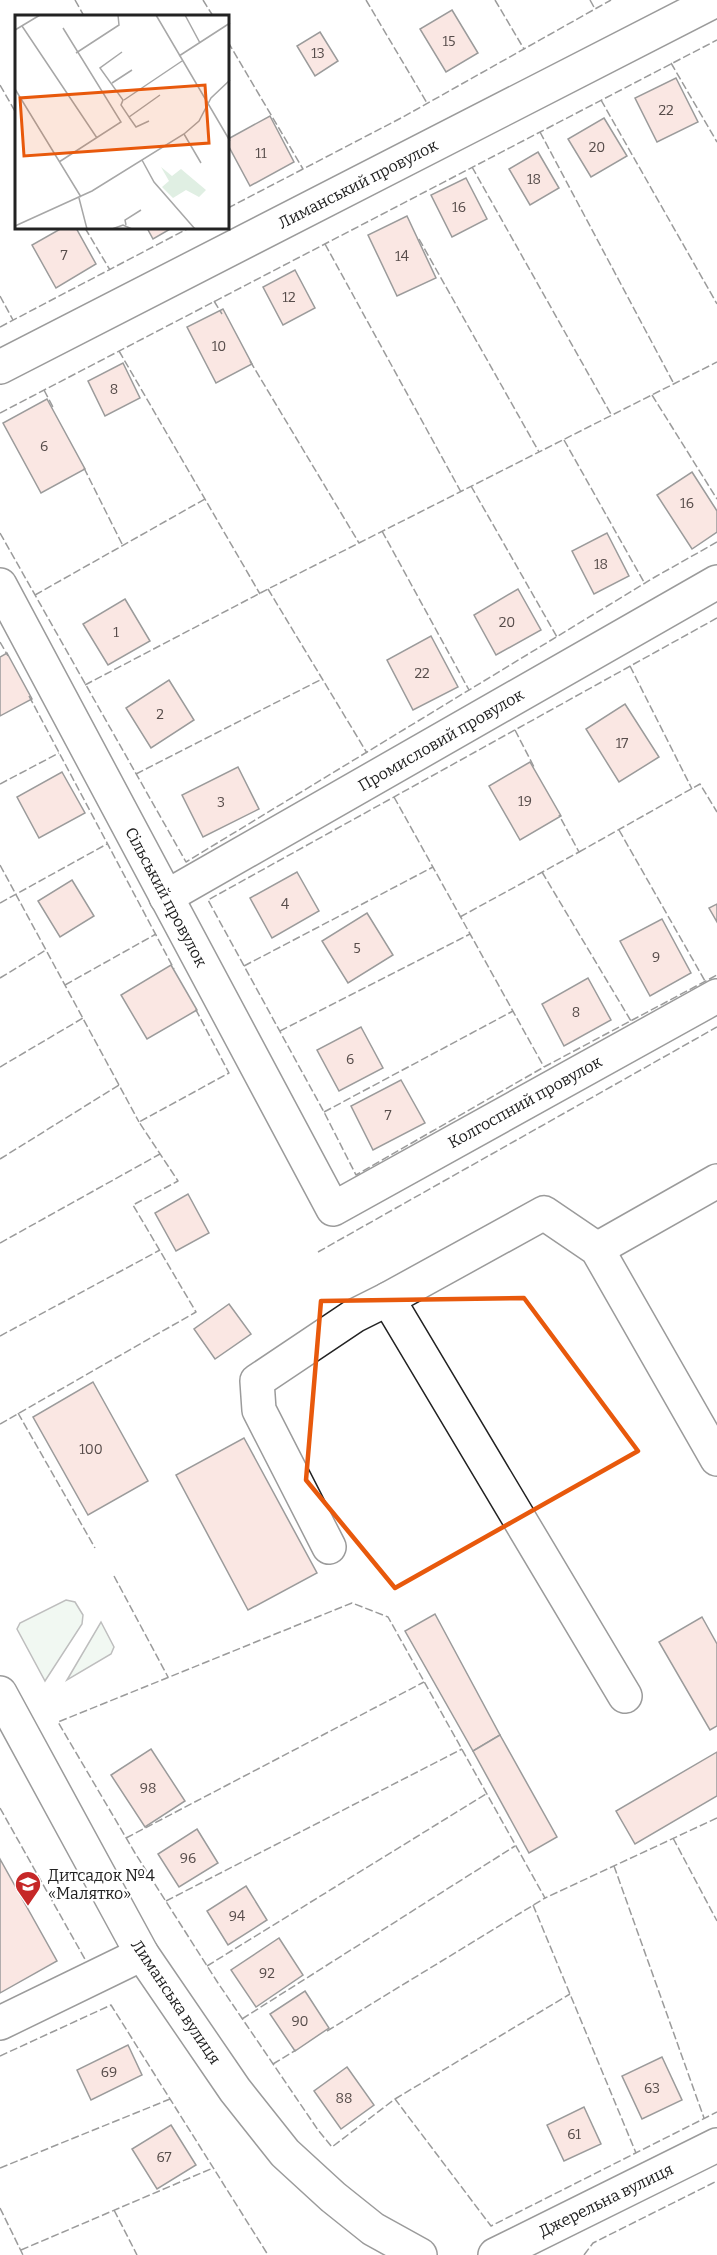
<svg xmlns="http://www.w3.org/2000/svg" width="717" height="2255" font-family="Bitter,serif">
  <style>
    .green { fill: #e0efe3; stroke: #6f6f6f; stroke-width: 1.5 }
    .building { fill: #f3c9c0; stroke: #222; stroke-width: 1.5 }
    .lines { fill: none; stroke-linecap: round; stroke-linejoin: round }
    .minor-casing { stroke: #222; stroke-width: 36 }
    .minor { stroke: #fff; stroke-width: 33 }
    .fence { stroke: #222; stroke-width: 1.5; stroke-dasharray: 8 3; stroke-linecap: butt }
    .marked { fill: none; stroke: #e8590c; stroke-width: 4.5; stroke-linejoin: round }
    .labels { text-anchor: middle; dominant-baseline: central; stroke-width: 4.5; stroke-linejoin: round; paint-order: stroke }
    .number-label { font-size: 14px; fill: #564c4a }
    .street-label { font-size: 16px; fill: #222; stroke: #fff }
    .poi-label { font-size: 16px; fill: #222; stroke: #fff; text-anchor: start }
    .inset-road { fill: none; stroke: #a7a7a7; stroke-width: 1.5 }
    .view { fill: #e8590c; fill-opacity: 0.15; stroke: #e8590c; stroke-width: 3 }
    .inset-edge { fill: none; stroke: #222; stroke-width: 3 }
  </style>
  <rect width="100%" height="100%" fill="#fff"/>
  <g class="green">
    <polygon points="66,1600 75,1602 83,1615 82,1624 45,1681 17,1629 20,1623"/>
    <polygon points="101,1622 114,1647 111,1654 67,1680"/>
  </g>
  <g class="building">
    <polygon points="452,10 478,53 446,72 420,29"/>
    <polygon points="320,32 338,61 315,76 297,46"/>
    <polygon points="676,78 698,122 657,142 635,98"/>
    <polygon points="270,116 294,162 250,186 228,145 228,139"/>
    <polygon points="604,118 627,156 591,177 568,139"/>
    <polygon points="538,152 559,188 530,205 509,169"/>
    <polygon points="466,178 487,219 452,237 431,195"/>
    <polygon points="407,216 436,278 397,296 368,235"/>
    <polygon points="62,228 76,228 96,264 56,288 32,245"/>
    <polygon points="147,228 172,228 153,239"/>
    <polygon points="295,270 315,308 283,325 263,287"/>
    <polygon points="223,309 252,364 216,383 187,327"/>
    <polygon points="123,363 140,398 105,416 88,381"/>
    <polygon points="47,399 85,469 41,493 3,423"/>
    <polygon points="692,472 717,511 717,532 692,549 657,495"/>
    <polygon points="607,533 629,576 594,594 572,551"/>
    <polygon points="518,589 541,630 496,655 474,615"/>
    <polygon points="125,599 150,641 108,665 83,624"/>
    <polygon points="431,636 458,687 413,710 387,660"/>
    <polygon points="7,653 32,699 0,716 0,657"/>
    <polygon points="169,680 194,720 151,748 126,708"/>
    <polygon points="625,704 659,757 619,782 586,729"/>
    <polygon points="530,762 561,816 520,840 489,786"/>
    <polygon points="238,767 259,809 203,837 182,795"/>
    <polygon points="62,772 85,813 39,838 17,797"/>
    <polygon points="297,872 319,911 272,938 250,898"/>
    <polygon points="72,880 94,916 60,937 38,901"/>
    <polygon points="717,904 717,922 709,908"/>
    <polygon points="367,913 393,955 348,983 322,941"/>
    <polygon points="662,919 691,973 650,996 620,941"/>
    <polygon points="171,965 197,1010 147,1039 121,995"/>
    <polygon points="588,978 611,1020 564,1046 542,1004"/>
    <polygon points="361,1027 383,1068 339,1091 317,1050"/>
    <polygon points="401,1080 425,1123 373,1150 351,1106"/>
    <polygon points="188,1194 209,1233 176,1251 155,1213"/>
    <polygon points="229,1304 251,1334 215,1359 194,1329"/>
    <polygon points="93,1382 148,1481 88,1515 33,1417"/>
    <polygon points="244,1438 317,1573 248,1610 176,1475"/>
    <polygon points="435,1614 500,1735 473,1751 405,1631"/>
    <polygon points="702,1617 717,1644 717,1726 710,1730 659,1642"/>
    <polygon points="500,1735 557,1837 529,1853 473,1751"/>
    <polygon points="151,1749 185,1801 145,1827 111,1775"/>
    <polygon points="717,1752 717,1796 635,1844 616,1811"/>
    <polygon points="197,1829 218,1863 179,1887 158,1854"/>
    <polygon points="0,1859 57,1961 0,1993"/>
    <polygon points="246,1886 267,1920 228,1945 207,1911"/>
    <polygon points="279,1938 303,1975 256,2007 231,1970"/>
    <polygon points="305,1991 329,2028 295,2051 270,2014"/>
    <polygon points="128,2045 142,2075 91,2100 77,2070"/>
    <polygon points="662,2057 682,2100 642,2119 622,2076"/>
    <polygon points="347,2067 374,2105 341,2129 314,2091"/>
    <polygon points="584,2107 601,2144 564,2161 547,2125"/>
    <polygon points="171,2125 196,2165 157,2189 132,2149"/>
  </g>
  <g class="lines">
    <g class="minor-casing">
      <g id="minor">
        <polyline points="0,367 716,0"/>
        <polyline points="0,585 333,1209 717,996"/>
        <polyline points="166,897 717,582"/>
        <polyline points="597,1249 717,1181"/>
        <polyline points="329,1547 259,1410 257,1381 354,1316 388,1299"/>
        <polyline points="0,1693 142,1954 235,2090 285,2153 333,2197 373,2229 420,2255"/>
        <polyline points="625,1696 388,1299 544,1213 597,1249 717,1459"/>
        <polyline points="0,2023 142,1954"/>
        <polyline points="495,2255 717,2145"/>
      </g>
    </g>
    <use href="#minor" class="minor"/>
    <g class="fence">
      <polyline points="75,0 84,16"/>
      <polyline points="203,0 213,16"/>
      <polyline points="366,0 427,103"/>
      <polyline points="495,0 524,49"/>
      <polyline points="590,0 595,9"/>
      <polyline points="228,42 303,169"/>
      <polyline points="671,63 717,142"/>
      <polyline points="0,85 16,113"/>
      <polyline points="601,100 717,304"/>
      <polyline points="540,132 674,384"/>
      <polyline points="472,167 612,416"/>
      <polyline points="228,208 403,117 611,0"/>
      <polyline points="85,228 110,270"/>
      <polyline points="419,239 539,452"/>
      <polyline points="325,244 461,492"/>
      <polyline points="0,296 13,320"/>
      <polyline points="214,301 222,314"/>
      <polyline points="0,327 189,228"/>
      <polyline points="119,351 260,594"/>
      <polyline points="250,361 359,543"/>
      <polyline points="44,390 54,409"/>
      <polyline points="652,395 717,499"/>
      <polyline points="0,413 717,40"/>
      <polyline points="564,440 645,584"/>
      <polyline points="84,468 123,546"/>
      <polyline points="471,486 557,637"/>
      <polyline points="382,531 469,690"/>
      <polyline points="0,533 186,862 655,577 717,542"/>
      <polyline points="268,589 367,753"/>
      <polyline points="35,595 205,499"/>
      <polyline points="717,618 208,900 324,1112 356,1175 544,1067 717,975"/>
      <polyline points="0,642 8,656"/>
      <polyline points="630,666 692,789"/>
      <polyline points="85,685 268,589 717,362"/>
      <polyline points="29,696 174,969"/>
      <polyline points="515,730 534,767"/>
      <polyline points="136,774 322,679"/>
      <polyline points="0,784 59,753"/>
      <polyline points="394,797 544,1067"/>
      <polyline points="619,830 705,981"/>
      <polyline points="579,852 700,784 717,812"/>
      <polyline points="0,865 139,1122"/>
      <polyline points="542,872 631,1021"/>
      <polyline points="0,903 107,844"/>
      <polyline points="460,917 579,852 559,815"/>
      <polyline points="244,966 433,867"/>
      <polyline points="0,978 46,950"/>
      <polyline points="65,985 156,934"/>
      <polyline points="280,1031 470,934"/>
      <polyline points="0,1067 83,1018"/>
      <polyline points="324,1112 513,1011"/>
      <polyline points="0,1159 119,1085"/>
      <polyline points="0,1243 160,1154"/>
      <polyline points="318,1252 717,1027"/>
      <polyline points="0,1336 160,1250"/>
      <polyline points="18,1413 95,1548"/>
      <polyline points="0,1424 196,1312 133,1205 178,1181 139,1122 229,1073 195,1008"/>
      <polyline points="114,1576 168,1677"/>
      <polyline points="0,1808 86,1961"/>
      <polyline points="717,1818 545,1898 388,1617 352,1603 58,1722 135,1853 218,1983 318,2130 332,2147 395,2099 491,2226 717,2112"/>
      <polyline points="126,1838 424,1682"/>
      <polyline points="673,1838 717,1921"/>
      <polyline points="614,1866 704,2118"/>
      <polyline points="166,1901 462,1749"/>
      <polyline points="533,1905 636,2153"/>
      <polyline points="207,1966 486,1794"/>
      <polyline points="242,2019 515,1846"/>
      <polyline points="327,2031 545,1898"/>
      <polyline points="0,2056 111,2005 268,2255"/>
      <polyline points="273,2064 296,2050"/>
      <polyline points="395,2099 570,1994"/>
      <polyline points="0,2168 170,2099"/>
      <polyline points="0,2208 23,2255"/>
      <polyline points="114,2210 137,2255"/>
      <polyline points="21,2250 213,2168"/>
      <polyline points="584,2255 593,2243 717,2181"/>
    </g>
  </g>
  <path d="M0 0H717V2255H0ZM 524,1298 L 638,1451 L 395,1588 L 306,1480 L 321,1301 Z" fill="#fff" fill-opacity=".55" fill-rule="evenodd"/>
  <path class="marked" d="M 524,1298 L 638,1451 L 395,1588 L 306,1480 L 321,1301 Z"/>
  <defs>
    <g id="school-pin" transform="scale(1.35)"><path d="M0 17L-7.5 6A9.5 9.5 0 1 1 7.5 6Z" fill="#c62828" stroke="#fff"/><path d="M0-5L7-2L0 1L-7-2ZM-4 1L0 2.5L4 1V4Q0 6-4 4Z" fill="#fff"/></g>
  </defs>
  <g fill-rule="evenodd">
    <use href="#school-pin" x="28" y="1884"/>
  </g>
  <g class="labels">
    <g class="number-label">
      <text x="449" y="41">15</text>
      <text x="318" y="53">13</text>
      <text x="666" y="110">22</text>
      <text x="597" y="147">20</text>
      <text x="261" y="153">11</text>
      <text x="534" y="179">18</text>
      <text x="459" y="207">16</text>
      <text x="64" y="255">7</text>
      <text x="402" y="256">14</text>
      <text x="289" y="297">12</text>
      <text x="219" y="346">10</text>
      <text x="114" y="389">8</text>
      <text x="44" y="446">6</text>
      <text x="687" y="503">16</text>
      <text x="601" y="564">18</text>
      <text x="507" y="622">20</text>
      <text x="116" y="632">1</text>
      <text x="422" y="673">22</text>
      <text x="160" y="714">2</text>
      <text x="622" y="743">17</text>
      <text x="525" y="801">19</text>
      <text x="221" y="802">3</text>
      <text x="285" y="904">4</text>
      <text x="357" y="948">5</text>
      <text x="656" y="957">9</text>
      <text x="576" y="1012">8</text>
      <text x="350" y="1059">6</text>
      <text x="388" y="1115">7</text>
      <text x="91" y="1449">100</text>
      <text x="148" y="1788">98</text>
      <text x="188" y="1858">96</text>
      <text x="237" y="1916">94</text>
      <text x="267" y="1973">92</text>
      <text x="300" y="2021">90</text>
      <text x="109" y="2072">69</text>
      <text x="652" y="2088">63</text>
      <text x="344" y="2098">88</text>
      <text x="574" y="2134">61</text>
      <text x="164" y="2157">67</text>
    </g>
    <g class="street-label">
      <text transform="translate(358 184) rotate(-27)">Лиманський провулок</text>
      <text transform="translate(441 740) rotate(-30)">Промисловий провулок</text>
      <text transform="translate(166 897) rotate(62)">Сільський провулок</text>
      <text transform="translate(525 1102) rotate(-29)">Колгоспний провулок</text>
      <text transform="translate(176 2002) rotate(56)">Лиманська вулиця</text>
      <text transform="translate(606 2200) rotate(-26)">Джерельна вулиця</text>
    </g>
    <g class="poi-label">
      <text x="48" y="1875">Дитсадок №4<tspan x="48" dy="18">«Малятко»</tspan></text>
    </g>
  </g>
  <g transform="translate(15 15)">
    <rect width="214" height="214" fill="#fff"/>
    <path d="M 146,152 L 157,161 L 166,154 L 191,175 L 184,182 L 171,175 L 158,183 L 147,172 L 154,166 Z" fill="#e0efe3"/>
    <path class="inset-road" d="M 141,0 L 215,126M 170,0 L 185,28M 7,11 L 82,123M 0,15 L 25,0M 107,37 L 85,53 L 108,85 L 106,90 L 114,102 L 145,80M 61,38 L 104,10 L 103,0M 164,41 L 215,8M 97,68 L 117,55M 0,74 L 66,182M 109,85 L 167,46M 114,102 L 121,112 L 134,106M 169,119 L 186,148M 127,145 L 139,167 L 180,214M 44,147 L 106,107 L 48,13M 64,183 L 72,214M 111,210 L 110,205 L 126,195M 0,211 L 77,176 L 169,119 L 184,106 L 196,83 L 215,65M 97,214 L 108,210 L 117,214"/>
    <path class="view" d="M 190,70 L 194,128 L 9,141 L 5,83 Z"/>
    <rect width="214" height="214" class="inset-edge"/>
  </g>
</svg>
